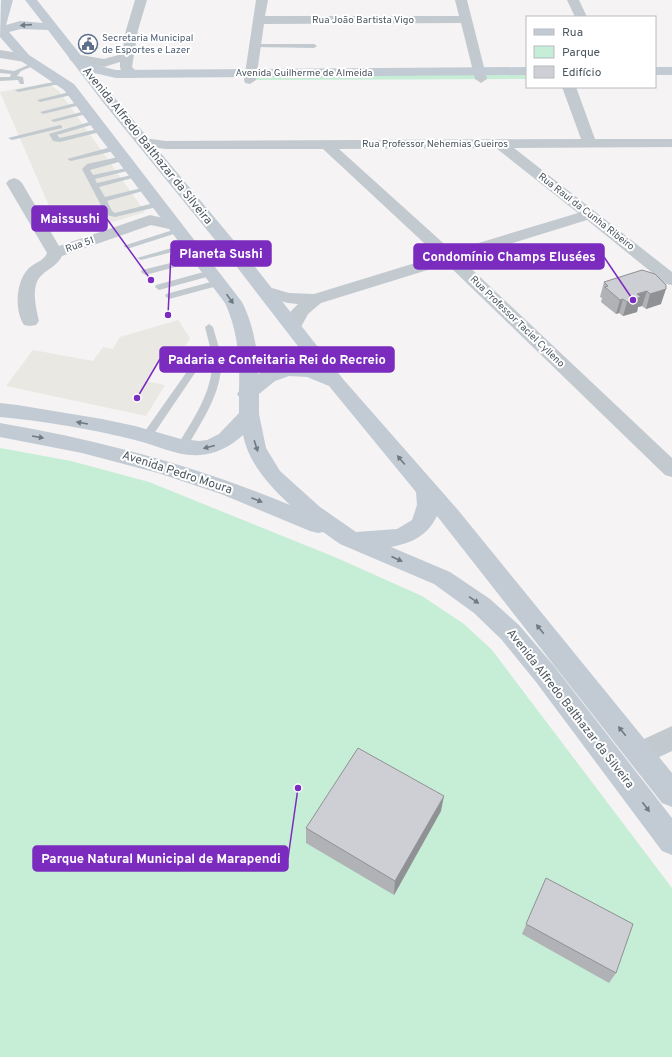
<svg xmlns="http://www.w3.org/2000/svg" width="672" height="1057" font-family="Overpass,sans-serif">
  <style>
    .commercial { fill: #eae8e2 }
    .green { fill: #c6edd5 }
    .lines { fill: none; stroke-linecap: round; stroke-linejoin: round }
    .lane { fill: #c2cad0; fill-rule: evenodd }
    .street { fill: #c2cad0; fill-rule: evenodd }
    .secondary { fill: #c2cbd4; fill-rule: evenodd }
    .wall { fill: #b0b2b6 }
    .shaded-wall { fill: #909194 }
    .building { fill: #cdcfd4; stroke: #909194 }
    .oneway { fill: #6f7982 }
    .labels { text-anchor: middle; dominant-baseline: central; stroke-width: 4; stroke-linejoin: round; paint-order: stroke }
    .far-street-label { font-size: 10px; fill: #4c565f; stroke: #fff }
    .far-service-label { font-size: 10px; fill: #4e5e75; stroke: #fff; text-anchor: start }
    .street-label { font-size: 12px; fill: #4c565f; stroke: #fff }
    .leader { fill: none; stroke: #7b2cbf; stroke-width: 1.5 }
    .callout-dot { fill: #7b2cbf; stroke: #fff; stroke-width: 1.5 }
    .callout { fill: #7b2cbf; stroke: #7b2cbf; stroke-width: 1.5 }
    .callout-label { font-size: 13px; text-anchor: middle; font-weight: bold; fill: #fff }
  </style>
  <rect width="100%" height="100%" fill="#f5f3f3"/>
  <g class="commercial">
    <polygon points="47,83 59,91 145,212 113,222 56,222 0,92"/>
    <polygon points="178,320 190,338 179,356 164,353 145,381 165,385 146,416 6,386 33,350 93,361 103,347 113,349 120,337"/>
  </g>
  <g class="green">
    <polygon points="527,71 527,79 250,80 252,73"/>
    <polygon points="0,448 71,461 149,482 337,558 422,596 464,624 492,650 672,888 672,1057 0,1057"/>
  </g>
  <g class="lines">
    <g class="lane">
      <polygon points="257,44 314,44 317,46 314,48 255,47 254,46"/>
      <polygon points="33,63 38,64 21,71 17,76 23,77 24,84 20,84 18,80 0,81 0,77 10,77 11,74 0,73 0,69 14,71"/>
      <polygon points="63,80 65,81 65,83 18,92 15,90"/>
      <polygon points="74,91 77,93 76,94 40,102 37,100"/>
      <polygon points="83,101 86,103 85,104 43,114 40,112"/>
      <polygon points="89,110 92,112 91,113 54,122 51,120"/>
      <polygon points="96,120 99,122 98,123 57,135 60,138 102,128 104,129 104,131 60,142 53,141 49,134"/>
      <polygon points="60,125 62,126 62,128 12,140 8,138"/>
      <polygon points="115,146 118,146 118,150 71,161 67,159"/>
      <polygon points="123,156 127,158 126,160 90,170 93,175 131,167 135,169 95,179 97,183 136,174 140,176 99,187 105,197 146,187 150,189 107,201 112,211 115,213 158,202 162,204 161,206 115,217 106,215 82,169 87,164"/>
      <polygon points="176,229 183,231 130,248 127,248 123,246"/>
      <polygon points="189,243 192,243 192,247 141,260 137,258"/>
      <polygon points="199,256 203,258 202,260 145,275 141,272 142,270"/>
      <polygon points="211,270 215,273 214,275 159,290 155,287 156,285"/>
      <polygon points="218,280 221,281 221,285 169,299 165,296 166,294"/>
      <path d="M 209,324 L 213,327 L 221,355 L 249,352 L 254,355 L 249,358 L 221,360 C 223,392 201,422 186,449 L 182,450 L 177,446 C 192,421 213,392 212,361 L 207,362 L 199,367 L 151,438 L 143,438 L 142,436 L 143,434 L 193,363 L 202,357 L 212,355 L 205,327 Z"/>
    </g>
    <g class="street">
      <polygon points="135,0 147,0 138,30 132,67 139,74 138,77 133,78 122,74 120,67 120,62 104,67 71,61 69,58 71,55 75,54 104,59 122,54 126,30"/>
      <polygon points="256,0 268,0 265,16 459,16 455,0 467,0 487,79 481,83 475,79 461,23 264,24 256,80 250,84 245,83 244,80"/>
      <polygon points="567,0 579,0 587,17 575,17"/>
      <polygon points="0,50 25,54 31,58 25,62 0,58"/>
      <path d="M 562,87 L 576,87 L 595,139 L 672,139 L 672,147 L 514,148 L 672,272 L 672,285 L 666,284 L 587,220 L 461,259 L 672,458 L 672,477 L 665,475 L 447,264 L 321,303 L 308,314 L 299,331 L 293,333 L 287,331 L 284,327 L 291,311 L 298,304 L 288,303 L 259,295 L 256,291 L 259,287 L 265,286 L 289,293 L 314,294 L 438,256 L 323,149 L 166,149 L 138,145 L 136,142 L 138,139 L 143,138 L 166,141 L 581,139 ZM 496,148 L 578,213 L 452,251 L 339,149 Z"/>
      <path d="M 14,178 L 19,180 L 22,183 L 59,246 L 150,215 L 180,222 L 182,225 L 180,228 L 174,230 L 151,225 L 62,256 C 57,266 49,268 42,275 C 30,285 36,308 39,321 L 36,325 L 30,326 L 24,325 C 14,310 16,282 28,269 C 34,263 44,261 47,253 L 6,183 L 9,180 Z"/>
      <polygon points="672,726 672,751 640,766 631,763 627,754 631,745"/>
    </g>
    <g class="secondary">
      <path d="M 1,0 L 13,0 L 6,25 L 20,21 L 43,23 L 25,0 L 37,0 L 87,63 L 116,70 L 527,67 L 527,75 L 116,78 L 94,73 L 245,254 L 343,379 L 458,510 L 672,773 L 672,807 L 662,803 L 437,516 C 427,536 412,543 391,547 L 450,572 L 490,599 L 519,625 L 554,666 L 672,818 L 672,855 L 662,851 L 536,682 L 501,639 L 474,613 L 434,584 L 340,544 L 323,532 L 318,533 L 310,531 L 221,494 L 158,473 L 82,453 L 0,437 L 0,423 C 100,440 196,466 290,505 C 269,485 249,464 243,435 C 231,446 216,454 200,455 C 178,457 156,445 135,440 C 91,429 45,421 0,417 L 0,403 L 17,405 L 102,419 L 135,426 L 181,439 L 199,441 L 207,440 L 219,434 L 239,413 L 239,397 L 237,394 L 239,391 C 240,360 238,331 225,303 L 64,90 L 21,61 L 0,37 ZM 21,29 L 48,30 L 102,101 L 233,262 L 314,367 C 295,362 275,363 258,374 C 258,349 253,324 242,302 L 74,84 L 29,55 L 9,32 ZM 289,376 L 307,377 L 329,386 L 416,492 L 417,505 L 412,520 L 397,529 L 356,532 L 320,507 L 280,471 L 266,448 L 259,414 L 259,394 L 275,381 Z"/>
      <rect x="655" y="67" width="17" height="8"/>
    </g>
  </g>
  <g class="wall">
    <polygon points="642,270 661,304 646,309 642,306 638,307 637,312 623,316 619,313 616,314 601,302 602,298 600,297 604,282"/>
    <polygon points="441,811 394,895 306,843 306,828"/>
    <polygon points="546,878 616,973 609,983 522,934"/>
  </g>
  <g class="shaded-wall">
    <polygon points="666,289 661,304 646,309 650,294"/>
    <polygon points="647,291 642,306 638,307 637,312 623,316 627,302 637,294"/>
    <polygon points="623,299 619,313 616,314 620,300"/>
    <polygon points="444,796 441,811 394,895 395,881"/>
  </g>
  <g class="building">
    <polygon points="642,270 655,274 666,285 666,289 650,294 647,291 637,294 641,297 627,302 623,299 620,300 605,287 608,286 604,282"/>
    <polygon points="358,748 444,796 395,881 306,828"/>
    <polygon points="546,878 633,924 616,973 526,924"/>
  </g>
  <defs><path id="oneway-solid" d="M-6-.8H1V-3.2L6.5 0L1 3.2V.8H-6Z"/></defs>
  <g class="oneway">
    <use href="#oneway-solid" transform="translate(26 25) rotate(176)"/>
    <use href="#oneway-solid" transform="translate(230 299) rotate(55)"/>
    <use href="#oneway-solid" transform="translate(82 423) rotate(-170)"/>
    <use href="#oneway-solid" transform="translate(38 437) rotate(10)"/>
    <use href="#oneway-solid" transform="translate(256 446) rotate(72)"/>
    <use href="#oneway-solid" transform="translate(209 447) rotate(166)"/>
    <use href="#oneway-solid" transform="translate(401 460) rotate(-130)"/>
    <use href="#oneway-solid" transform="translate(257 500) rotate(22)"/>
    <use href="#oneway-solid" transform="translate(397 559) rotate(24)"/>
    <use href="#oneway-solid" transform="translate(474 600) rotate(34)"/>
    <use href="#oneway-solid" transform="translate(540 629) rotate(-129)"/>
    <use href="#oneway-solid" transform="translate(622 731) rotate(-129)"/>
    <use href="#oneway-solid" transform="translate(646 807) rotate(53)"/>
  </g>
  <defs>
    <g id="civic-ring" transform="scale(1)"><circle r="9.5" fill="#fff" stroke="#5c6f8a" stroke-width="1.5"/><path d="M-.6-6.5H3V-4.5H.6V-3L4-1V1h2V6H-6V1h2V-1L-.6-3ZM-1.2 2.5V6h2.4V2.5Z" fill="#5c6f8a"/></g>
  </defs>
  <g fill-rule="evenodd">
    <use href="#civic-ring" x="88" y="44"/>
  </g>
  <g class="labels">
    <g class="far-street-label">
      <text x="363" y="20">Rua João Bartista Vigo</text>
      <text x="304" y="73">Avenida Guilherme de Almeida</text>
      <text x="435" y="144">Rua Professor Nehemias Gueiros</text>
      <text transform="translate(586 212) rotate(38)">Rua Raul da Cunha Ribeiro</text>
      <text transform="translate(80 245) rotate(-19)">Rua 51</text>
      <text transform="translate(517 322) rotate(44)">Rua Professor Taciel Cylleno</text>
    </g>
    <g class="far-service-label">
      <text x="102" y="38">Secretaria Municipal<tspan x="102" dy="12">de Esportes e Lazer</tspan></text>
    </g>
    <g class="street-label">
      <text transform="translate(147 146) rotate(51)">Avenida Alfredo Balthazar da Silveira</text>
      <text transform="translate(177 473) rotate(18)">Avenida Pedro Moura</text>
      <text transform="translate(570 709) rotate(52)">Avenida Alfredo Balthazar da Silveira</text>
    </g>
  </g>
  <path class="leader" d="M151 280L107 219M168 315L171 254M633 300L604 257M137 398L160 359M298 788L288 858"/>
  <g class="callout-dot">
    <circle cx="151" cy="280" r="4"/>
    <circle cx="168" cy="315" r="4"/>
    <circle cx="633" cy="300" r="4"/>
    <circle cx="137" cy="398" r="4"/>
    <circle cx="298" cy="788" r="4"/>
  </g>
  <g class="callout">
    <rect x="32" y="206" width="75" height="25" rx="4"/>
    <rect x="171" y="241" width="100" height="25" rx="4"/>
    <rect x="414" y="244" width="190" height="25" rx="4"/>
    <rect x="160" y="347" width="234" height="25" rx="4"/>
    <rect x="33" y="846" width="255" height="25" rx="4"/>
  </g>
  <g class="callout-label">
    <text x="70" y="223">Maissushi</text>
    <text x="221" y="258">Planeta Sushi</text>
    <text x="509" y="261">Condomínio Champs Elusées</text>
    <text x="277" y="364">Padaria e Confeitaria Rei do Recreio</text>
    <text x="161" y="863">Parque Natural Municipal de Marapendi</text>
  </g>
  <rect x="526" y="16" width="130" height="72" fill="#ffffff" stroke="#b7bbbf"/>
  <rect x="534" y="29" width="20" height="6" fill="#c2cbd4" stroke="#b7bbbf"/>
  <text x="562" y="36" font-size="12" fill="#4c565f">Rua</text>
  <rect x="534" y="46" width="20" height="12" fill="#c6edd5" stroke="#b7bbbf"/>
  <text x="562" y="56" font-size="12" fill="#4c565f">Parque</text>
  <rect x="534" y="66" width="20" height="12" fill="#cdcfd4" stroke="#b7bbbf"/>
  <text x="562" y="76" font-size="12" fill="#4c565f">Edifício</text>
</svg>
